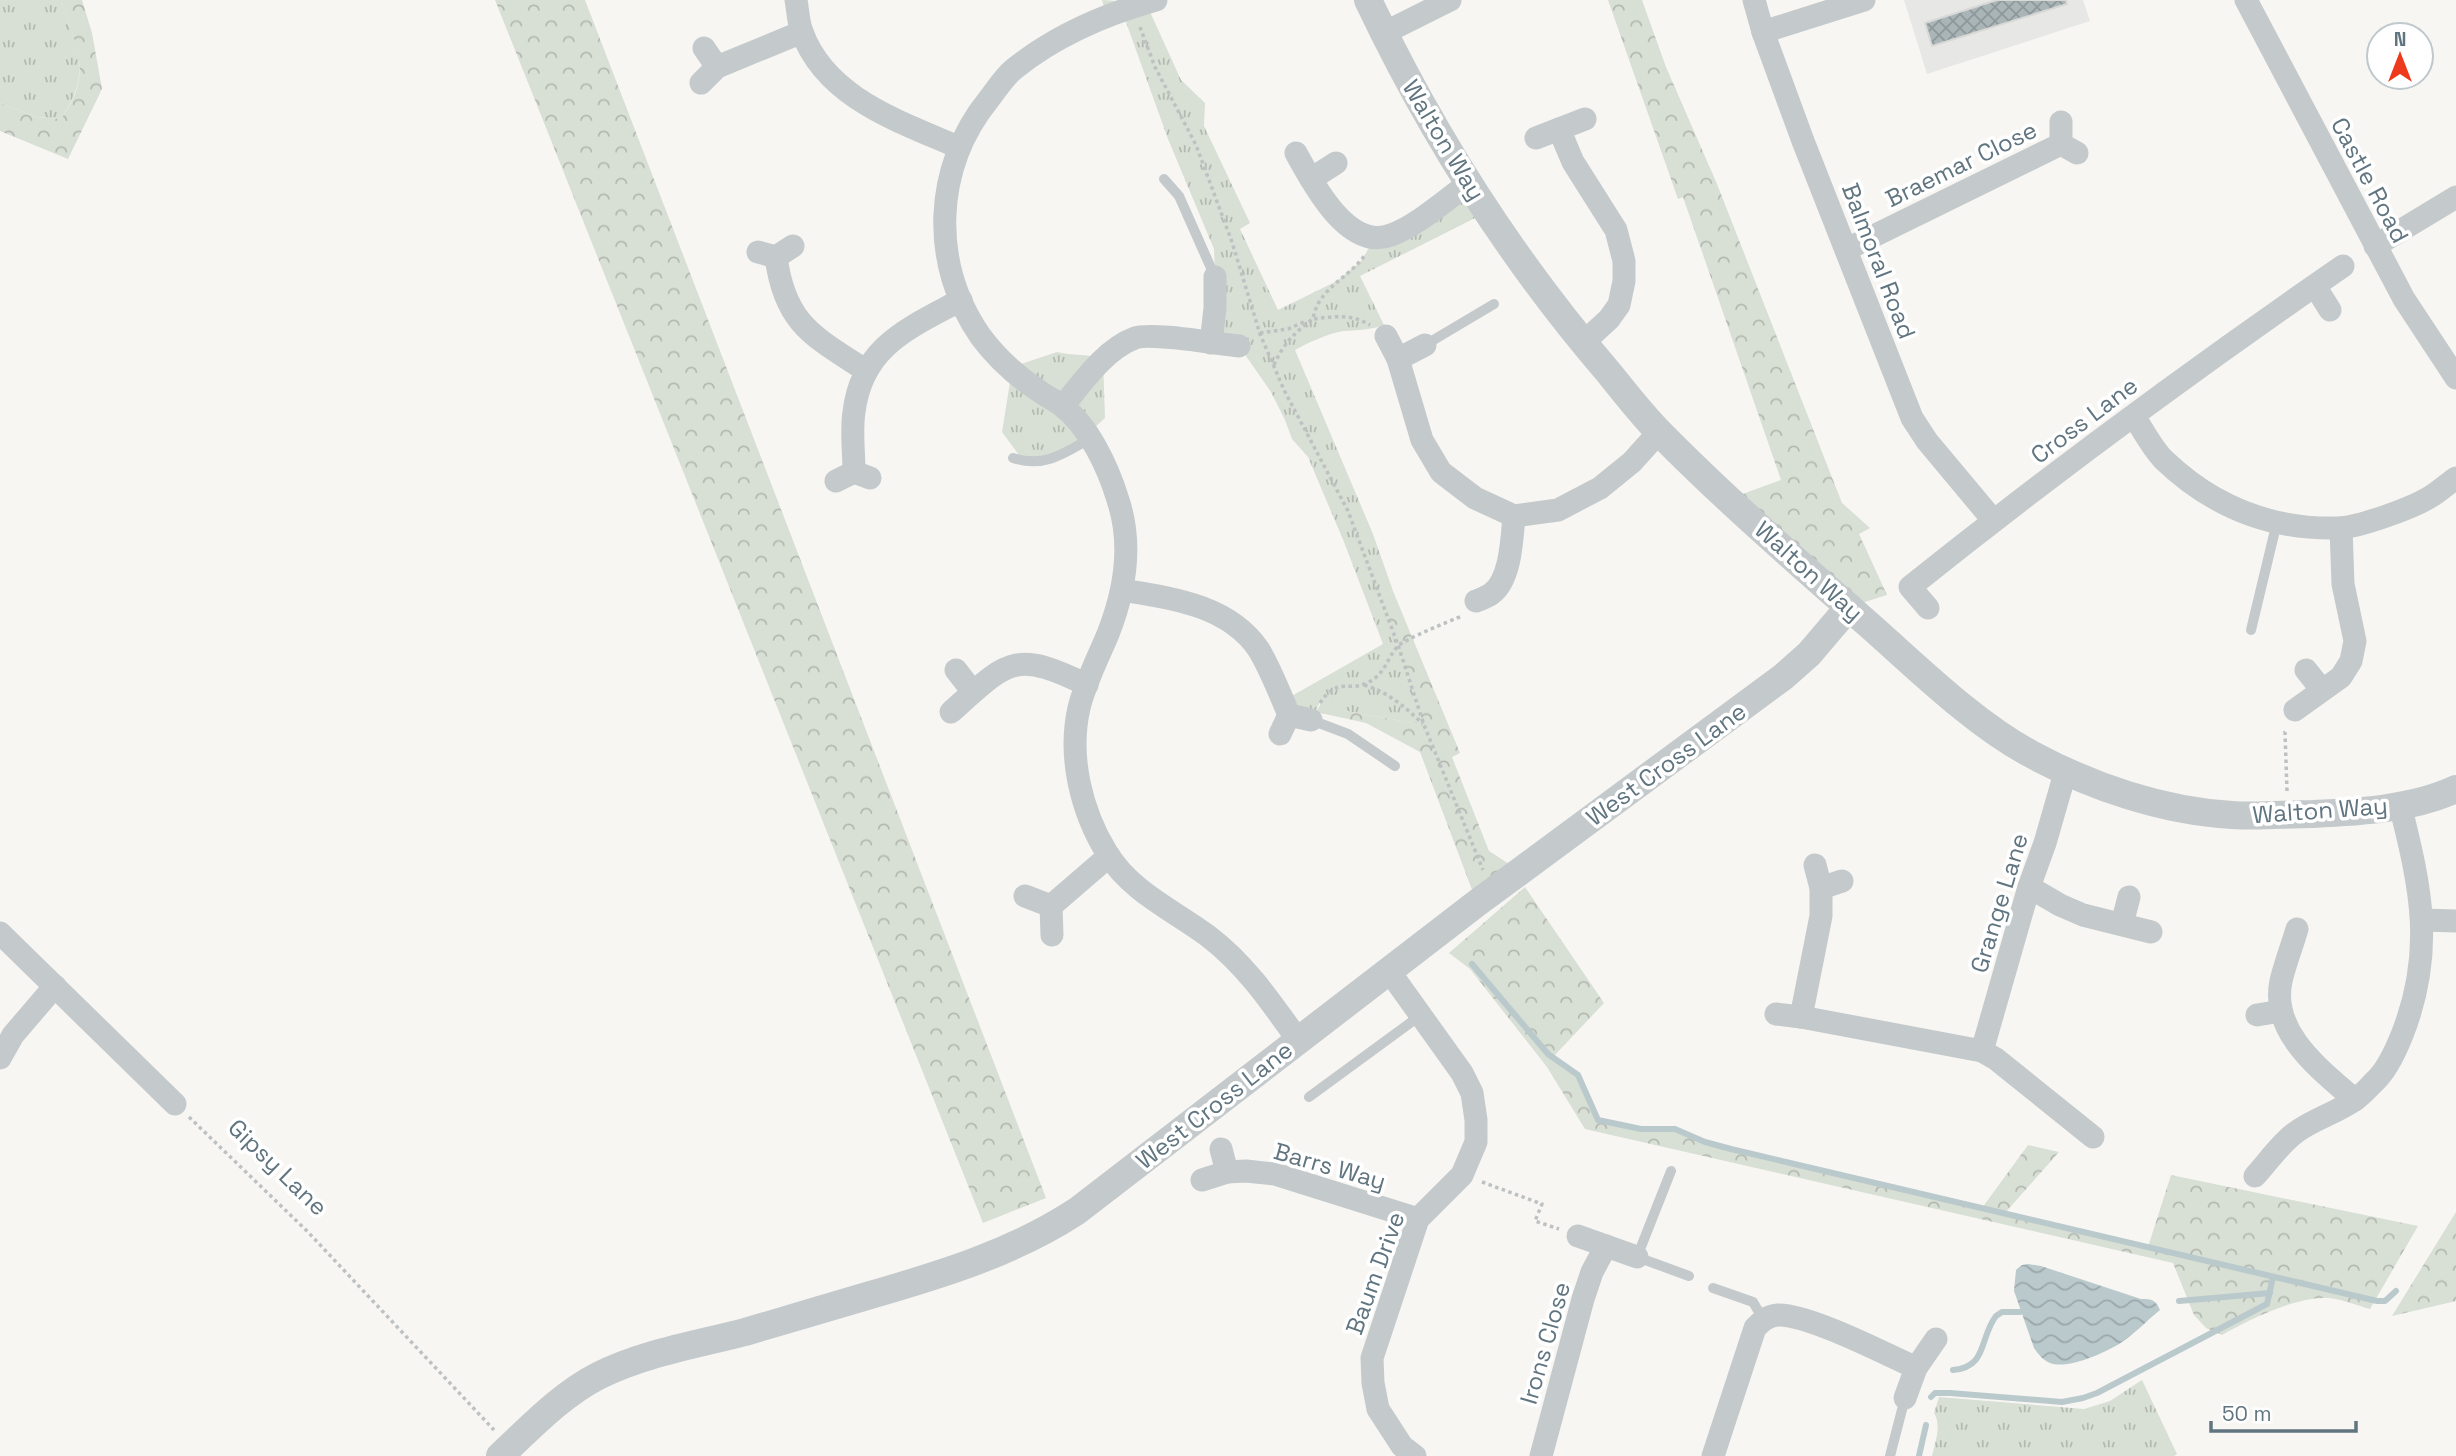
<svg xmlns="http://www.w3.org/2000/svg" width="2456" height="1456" font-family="'Space Grotesk',sans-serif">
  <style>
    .built { fill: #e7e8e6 }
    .grass { fill: url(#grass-tufts) }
    .forest { fill: url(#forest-crowns) }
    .water { fill: url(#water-waves) }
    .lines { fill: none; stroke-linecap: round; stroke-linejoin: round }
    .stream { stroke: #bac9cc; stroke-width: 6 }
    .building { fill: url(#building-cross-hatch); stroke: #d8d8d6; stroke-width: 2 }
    .path { stroke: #bdc1c2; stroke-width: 3.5; stroke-dasharray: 3.5 3.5; stroke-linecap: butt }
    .service { stroke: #c4c9cb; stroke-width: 10 }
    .minor { stroke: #c4c9cb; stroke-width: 23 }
    .tertiary { stroke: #c4c9cb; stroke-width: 28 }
    .labels { text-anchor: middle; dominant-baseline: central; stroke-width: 7; stroke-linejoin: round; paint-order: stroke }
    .street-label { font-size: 24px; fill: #607580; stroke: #fff }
  </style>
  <defs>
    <pattern id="grass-tufts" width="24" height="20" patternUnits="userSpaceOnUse" patternTransform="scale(1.75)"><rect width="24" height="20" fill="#d8dfd4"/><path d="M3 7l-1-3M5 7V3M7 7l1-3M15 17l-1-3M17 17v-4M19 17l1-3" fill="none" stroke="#b3b9b1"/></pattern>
    <pattern id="forest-crowns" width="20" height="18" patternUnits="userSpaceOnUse" patternTransform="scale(1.75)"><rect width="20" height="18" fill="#d8dfd4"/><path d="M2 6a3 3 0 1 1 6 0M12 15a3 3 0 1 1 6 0" fill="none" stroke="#b3b9b1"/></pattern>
    <pattern id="water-waves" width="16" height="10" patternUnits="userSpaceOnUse" patternTransform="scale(1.75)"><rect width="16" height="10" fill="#bac9cc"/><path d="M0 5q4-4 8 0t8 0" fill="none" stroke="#9ba8ab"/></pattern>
    <pattern id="building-cross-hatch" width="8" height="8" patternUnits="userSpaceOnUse" patternTransform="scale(1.75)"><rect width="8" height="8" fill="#aab5b8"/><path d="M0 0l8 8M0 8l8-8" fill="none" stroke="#8e989b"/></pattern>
  </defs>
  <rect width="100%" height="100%" fill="#f7f6f3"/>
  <polygon class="built" points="1904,0 2083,0 2090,21 1927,74"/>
  <g class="grass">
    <path d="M 0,0 L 61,0 C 78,50 93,71 61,119 L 36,117 L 0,103 Z"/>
    <path d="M 1102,0 L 1146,3 L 1181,80 L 1205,103 L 1204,126 L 1250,223 L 1240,229 L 1278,310 L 1337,281 L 1361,261 L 1375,238 L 1468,184 L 1487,212 L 1360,276 L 1384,325 C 1370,330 1359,330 1344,331 C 1326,334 1310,342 1295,350 L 1373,534 L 1393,591 L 1380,596 L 1424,725 L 1346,711 L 1320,702 L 1311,720 L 1283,701 L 1383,644 L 1344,542 L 1308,457 L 1292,439 L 1285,420 L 1271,392 L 1239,346 L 1211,343 L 1216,291 L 1214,249 L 1168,139 L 1122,11 L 1107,16 Z"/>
    <path d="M 1057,352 C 1073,356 1089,353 1103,360 L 1105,418 L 1068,452 L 1024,462 L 1002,432 L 1010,382 L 1021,364 Z"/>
    <path d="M 2142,1380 L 2177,1454 L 2174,1456 L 1932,1456 C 1935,1442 1942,1426 1934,1413 L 1939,1397 L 2084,1409 L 2110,1401 Z"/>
  </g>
  <g class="forest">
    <path d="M 61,0 L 82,0 L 92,33 L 102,89 L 68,159 L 0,131 L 0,103 L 36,117 L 61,119 C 94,73 77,49 61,0 Z"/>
    <polygon points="495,0 585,0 1046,1198 983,1223"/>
    <polygon points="1608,0 1642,0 1666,67 1717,184 1842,503 1870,528 1859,534 1887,595 1849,607 1729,499 1781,480 1683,197 1678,199"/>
    <polygon points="1393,591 1460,753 1452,757 1489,851 1520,871 1477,903 1420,752 1366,723 1316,712 1326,694 1335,706 1346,711 1424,725 1380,596"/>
    <path d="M 1525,887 L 1604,1003 L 1553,1057 L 1578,1075 L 1598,1120 L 1641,1129 L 1675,1129 L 1705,1142 L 1982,1208 L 2028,1145 L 2059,1152 L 2005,1213 L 2148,1247 L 2171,1175 L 2418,1226 L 2370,1309 C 2356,1305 2341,1299 2327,1298 C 2297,1296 2248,1320 2222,1335 L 2206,1328 L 2194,1315 L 2173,1263 L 1585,1129 L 1547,1067 L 1470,969 L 1449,953 Z"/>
    <polygon points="2456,1212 2456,1301 2392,1316"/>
  </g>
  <path class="water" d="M 2028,1264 L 2041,1266 L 2141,1299 C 2152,1299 2156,1300 2160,1310 C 2147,1320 2136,1333 2122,1342 C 2107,1352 2068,1370 2050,1363 C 2043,1360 2038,1354 2034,1348 L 2014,1291 L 2016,1270 L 2022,1265 Z"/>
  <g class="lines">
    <g class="stream">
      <polyline points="1472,964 1548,1054 1578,1075 1598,1120 1641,1129 1675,1129 1705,1142 1731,1149 2377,1301 2385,1301 2396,1291"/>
      <polyline points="2179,1301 2270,1293"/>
      <path d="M 1953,1370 C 1988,1367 1979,1338 1996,1316 L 2002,1312 L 2020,1312"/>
      <polyline points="1931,1397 1935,1393 1950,1393 2062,1402 2083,1398 2097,1393 2267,1304 2273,1277"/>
      <polyline points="1919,1456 1926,1425"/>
    </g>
  </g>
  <polygon class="building" points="1997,0 2066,0 2067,4 1932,46 1925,23"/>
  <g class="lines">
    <g class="path">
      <polyline points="1140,27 1155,67 1196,145 1232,242 1260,334 1284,390 1348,511 1398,645 1424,725 1483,870"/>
      <path d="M 1314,319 C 1334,316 1352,314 1370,325"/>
      <polyline points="1260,333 1288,329 1306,321"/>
      <path d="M 1274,365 C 1283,344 1295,332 1313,319 C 1318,288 1349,278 1365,255"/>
      <path d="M 1364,685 C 1388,692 1405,707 1423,724"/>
      <path d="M 1320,703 C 1338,676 1349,692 1367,683 C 1386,674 1386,659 1398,646 C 1405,639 1450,621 1462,616"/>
      <polyline points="2287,791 2285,732 2287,730"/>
      <polyline points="189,1117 308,1232 494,1430"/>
      <polyline points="1482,1182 1542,1204 1535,1221 1559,1229"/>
    </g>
    <g class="service">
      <polyline points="1164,179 1179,196 1215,277"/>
      <polyline points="1425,345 1494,304"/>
      <path d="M 1013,458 C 1043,468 1064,454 1089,439"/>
      <polyline points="2251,630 2277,522"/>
      <polyline points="1311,720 1348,734 1395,766"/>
      <polyline points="1309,1097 1421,1015"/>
      <polyline points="1671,1171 1637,1257 1689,1276"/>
      <polyline points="1713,1288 1753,1302 1763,1319"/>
      <polyline points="1890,1456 1905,1398"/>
    </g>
    <g class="minor">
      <path d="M 796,0 C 798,10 798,22 802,32 C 826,98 899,121 958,147"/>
      <path d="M 1156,0 C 1106,14 1055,36 1014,69 C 1004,77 997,89 989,99 C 933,168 930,264 981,337 C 996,357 1018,377 1039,391 C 1046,396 1054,400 1061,405 C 1089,426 1108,467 1118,500 C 1133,545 1125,591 1108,634 C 1098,658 1085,683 1079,708 C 1068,756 1081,811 1107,853 C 1131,892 1173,910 1208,936 C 1245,964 1271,1002 1298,1040"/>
      <polyline points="1754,0 1763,32 1803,141 1912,418 1927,441 1993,520"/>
      <polyline points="2246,0 2404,299 2456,378"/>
      <polyline points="1763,32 1864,0"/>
      <polyline points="1384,33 1450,0"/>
      <polyline points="704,48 717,67"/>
      <polyline points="701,83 717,67 802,32"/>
      <polyline points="2061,122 2061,144 2077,153"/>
      <polyline points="1559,129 1573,162 1616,230 1624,261 1624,281 1619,305 1609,319 1583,343"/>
      <polyline points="1536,138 1585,119"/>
      <path d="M 1296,153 C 1312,182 1348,252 1391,235 C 1418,225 1444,201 1468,184"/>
      <polyline points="1311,179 1336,163"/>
      <polyline points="2375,246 2456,197"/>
      <polyline points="1847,249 2061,144"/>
      <polyline points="758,252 776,257 793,246"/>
      <path d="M 776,257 C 785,324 813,336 865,370"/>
      <polyline points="2315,286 2330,310"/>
      <polyline points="1386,336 1398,359 1422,440 1441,472 1475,498 1514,516 1558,510 1600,488 1632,462 1659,432"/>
      <polyline points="1211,343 1215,308 1215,277"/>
      <polyline points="1398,359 1425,345"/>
      <path d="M 1063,406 C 1082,383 1105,349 1135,338 C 1152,332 1217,344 1239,346"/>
      <path d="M 2134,416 C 2143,430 2152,448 2164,460 C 2213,507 2271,530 2339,528 C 2360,527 2412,508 2430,497 C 2439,492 2447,484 2456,478"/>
      <path d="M 854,472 C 854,452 851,431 854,412 C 862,346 909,328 961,300"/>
      <polyline points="836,481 854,472 870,478"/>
      <path d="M 1122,590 C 1171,598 1229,605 1259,650 C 1271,670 1280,694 1289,715"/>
      <path d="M 1476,601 C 1481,599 1487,597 1491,594 C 1511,580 1512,538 1514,516"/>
      <path d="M 1928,608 L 1910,587 C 2050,475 2195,368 2343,266"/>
      <polyline points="956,670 973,692"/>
      <polyline points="2306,670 2322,690"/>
      <polyline points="2295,710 2341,677 2351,661 2355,641 2343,584 2341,528"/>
      <path d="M 951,712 C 1008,661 1014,649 1087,685"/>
      <polyline points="1280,734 1289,715 1311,720"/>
      <polyline points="2029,887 2060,905 2083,915 2151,932"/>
      <polyline points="1821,888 1842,881"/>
      <polyline points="1025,896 1051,906 1052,935"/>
      <polyline points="1051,906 1109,856"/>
      <polyline points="2422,920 2456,921"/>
      <polyline points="2122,924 2129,897"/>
      <path d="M 2297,929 C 2292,946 2285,964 2281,981 C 2270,1033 2321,1070 2355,1100"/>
      <polyline points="0,933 175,1104"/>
      <polyline points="1389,971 1462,1073 1472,1093 1476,1120 1476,1142 1462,1175 1418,1219 1372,1358 1373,1383 1378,1409 1402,1446 1415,1456"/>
      <polyline points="1776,1014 1801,1017 1982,1051 1996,1059 2093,1137"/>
      <polyline points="2257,1015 2281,1011"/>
      <polyline points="1801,1017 1821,916 1821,888 1815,865"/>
      <polyline points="1982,1051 2029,887 2045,843 2066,770"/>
      <polyline points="0,1058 13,1035 55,986"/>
      <polyline points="1221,1149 1227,1172"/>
      <path d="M 2255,1176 C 2268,1162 2280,1144 2295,1133 C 2313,1119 2337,1113 2356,1099 C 2363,1094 2369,1087 2375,1081 C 2387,1070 2396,1050 2402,1035 C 2435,952 2421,888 2400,805"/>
      <polyline points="1202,1180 1227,1172 1246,1171 1275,1174 1418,1219"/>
      <polyline points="1578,1236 1637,1257"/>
      <polyline points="1905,1398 1916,1368 1936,1339"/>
      <polyline points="1541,1456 1583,1299 1592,1272 1606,1246"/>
      <path d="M 1713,1456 L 1755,1328 C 1762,1321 1767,1316 1778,1315 C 1808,1314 1886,1354 1916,1368"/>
    </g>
    <g class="tertiary">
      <path d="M 1368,0 C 1432,135 1512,260 1609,373 C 1626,394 1642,415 1661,434 C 1724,498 1793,558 1860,617 C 1912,662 1971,722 2031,754 C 2092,787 2163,811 2232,815 C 2259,817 2286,814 2313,814 C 2359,812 2413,809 2456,789"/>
      <path d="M 500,1456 C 530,1428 561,1395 598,1376 C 644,1353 695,1345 745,1332 C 786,1320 826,1308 867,1296 C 940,1275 1013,1253 1077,1211 L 1477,903 L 1783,677 L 1809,654 L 1849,607"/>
    </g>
  </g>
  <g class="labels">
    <g class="street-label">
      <text transform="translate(1444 140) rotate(59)">Walton Way</text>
      <text transform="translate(1961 164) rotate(-26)">Braemar Close</text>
      <text transform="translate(2370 180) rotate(62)">Castle Road</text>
      <text transform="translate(1879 261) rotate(69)">Balmoral Road</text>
      <text transform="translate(2084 420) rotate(-37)">Cross Lane</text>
      <text transform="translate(1809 571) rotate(42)">Walton Way</text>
      <text transform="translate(1666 764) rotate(-36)">West Cross Lane</text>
      <text transform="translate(2320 810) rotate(-4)">Walton Way</text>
      <text transform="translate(1999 903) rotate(-73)">Grange Lane</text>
      <text transform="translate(1214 1105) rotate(-38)">West Cross Lane</text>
      <text transform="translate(1330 1166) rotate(16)">Barrs Way</text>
      <text transform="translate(278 1167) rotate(44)">Gipsy Lane</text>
      <text transform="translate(1375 1273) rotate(-70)">Baum Drive</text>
      <text transform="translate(1545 1343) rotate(-74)">Irons Close</text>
    </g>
  </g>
  <g transform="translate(2400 56)"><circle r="33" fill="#ffffff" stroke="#bfc8cc" stroke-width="2"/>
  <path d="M0-5L12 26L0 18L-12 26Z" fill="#ed3a1c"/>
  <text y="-10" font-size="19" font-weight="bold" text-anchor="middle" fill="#607580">N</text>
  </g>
  <path d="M2211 1421v10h145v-10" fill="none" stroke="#607580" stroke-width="3.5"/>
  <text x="2222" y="1421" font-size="21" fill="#607580" stroke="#ffffff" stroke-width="5" paint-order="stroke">50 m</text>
</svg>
